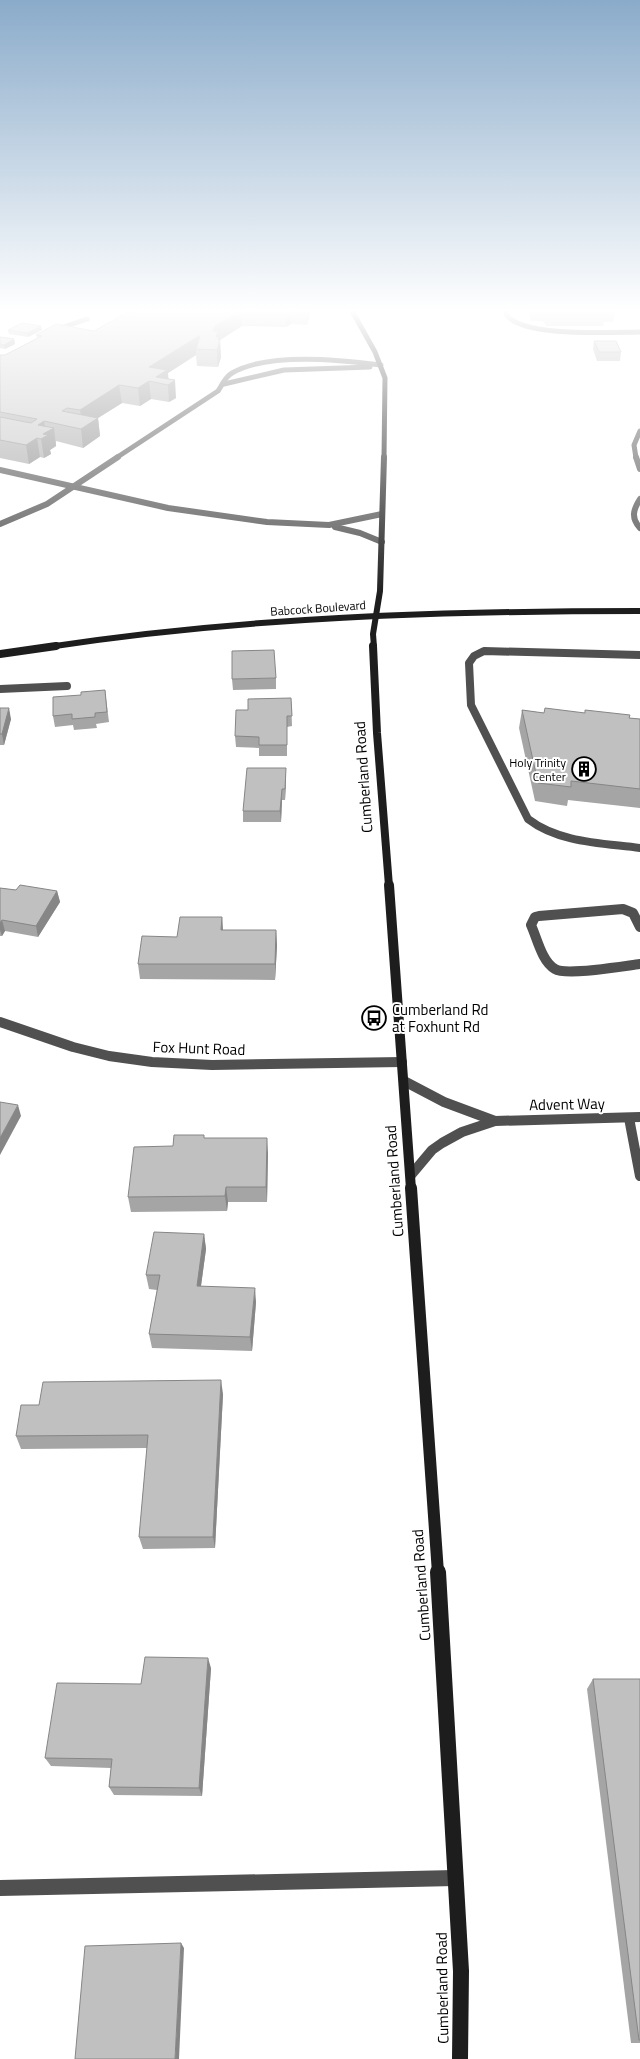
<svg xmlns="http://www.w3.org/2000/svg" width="640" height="2059" font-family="'Titillium Web',sans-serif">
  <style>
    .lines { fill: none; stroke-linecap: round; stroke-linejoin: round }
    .lane-far3 { stroke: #505050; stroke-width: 5 }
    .lane-far2 { stroke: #505050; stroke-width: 6 }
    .lane-far1 { stroke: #505050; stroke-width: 8 }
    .lane { stroke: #505050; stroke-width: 10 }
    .street-far3 { stroke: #505050; stroke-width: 5 }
    .street-far2 { stroke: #505050; stroke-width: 6 }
    .street-far1 { stroke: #505050; stroke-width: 10 }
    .street { stroke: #505050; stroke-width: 16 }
    .secondary-far5 { stroke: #1d1d1d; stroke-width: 5 }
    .secondary-far4 { stroke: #1d1d1d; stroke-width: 6 }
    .secondary-far3 { stroke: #1d1d1d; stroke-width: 8 }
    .secondary-far2 { stroke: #1d1d1d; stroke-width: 10 }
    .secondary-far1 { stroke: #1d1d1d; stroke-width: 12 }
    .secondary { stroke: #1d1d1d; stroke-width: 16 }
    .wall { fill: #a5a5a5 }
    .shaded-wall { fill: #868686 }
    .building { fill: #c0c0c0; stroke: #868686 }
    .labels { text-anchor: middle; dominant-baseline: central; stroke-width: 4; stroke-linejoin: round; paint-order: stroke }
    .far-street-label { font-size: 12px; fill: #000; stroke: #fff }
    .far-poi-label { font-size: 12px; fill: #000; stroke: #fff; text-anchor: end }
    .street-label { font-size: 15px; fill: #000; stroke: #fff }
    .poi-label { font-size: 15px; fill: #000; stroke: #fff; text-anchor: start }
  </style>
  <rect width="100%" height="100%" fill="#fff"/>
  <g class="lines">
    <g class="lane-far3">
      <path d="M 507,309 L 506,314 C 521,338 613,332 640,332"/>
      <polyline points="52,331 87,319"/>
      <polyline points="224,384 284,370 370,367"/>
      <path d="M 116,458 L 218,391 C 222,385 225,377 232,373 C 268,352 341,360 381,365"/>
    </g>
    <g class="lane-far2">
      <polyline points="0,470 168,508 267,522 329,525 382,514"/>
      <polyline points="0,524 47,504 118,457"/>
      <polyline points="335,527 360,533 382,542"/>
    </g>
    <g class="lane-far1">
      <path d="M 640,655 L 484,651 L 474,656 L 469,663 L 471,705 L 528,819 C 559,843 603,843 640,848"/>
      <polyline points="0,689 67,686"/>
    </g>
    <path class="lane" d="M 640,927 L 633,913 L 623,909 L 539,916 L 535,917 L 531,925 C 537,938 542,962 555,969 C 566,976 624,966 640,964"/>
    <polyline class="street-far3" points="636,458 634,445 640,431"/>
    <g class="street-far2">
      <polyline points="636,457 640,469"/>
      <path d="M 640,499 C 633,510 631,518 640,528"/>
    </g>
    <g class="street-far1">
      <polyline points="0,1022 73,1047 109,1056 152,1062 212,1065 402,1062"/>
      <polyline points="404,1081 444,1102 495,1121"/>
      <polyline points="629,1118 640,1176"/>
      <polyline points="411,1175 432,1150 442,1143 462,1132 495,1121 640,1117"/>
    </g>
    <polyline class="street" points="0,1888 455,1878"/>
    <polyline class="secondary-far5" points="351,309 375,352 385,378 384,458"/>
    <g class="secondary-far4">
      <path d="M 48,647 C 244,617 442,611 640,611"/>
      <polyline points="374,647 373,634 380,591 384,457"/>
    </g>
    <g class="secondary-far3">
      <polyline points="373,646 377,733 389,886"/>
      <polyline points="0,654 56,646"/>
    </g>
    <polyline class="secondary-far2" points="389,885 411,1189"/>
    <polyline class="secondary-far1" points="411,1188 438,1573"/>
    <polyline class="secondary" points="438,1572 461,1971 460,2059"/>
  </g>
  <g class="wall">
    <polygon points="134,309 311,309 307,325 291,324 286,327 242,326 220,340 221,357 218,367 197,366 196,355 168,373 168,379 176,398 169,402 151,399 140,406 122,403 98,418 100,436 83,448 56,441 56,446 50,450 51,454 44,458 40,457 29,464 0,458 0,355 5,355 37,338 36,335 94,331 132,313"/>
    <polygon points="528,309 614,309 615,310 613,322 604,322 603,326 546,326 543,321 531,321"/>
    <polygon points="8,330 42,330 28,337 9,334"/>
    <polygon points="0,337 14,339 15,344 5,349 0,348"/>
    <polygon points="594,341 621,352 620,361 597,361 593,349"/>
    <polygon points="276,678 276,689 233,690 232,679"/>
    <polygon points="105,690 109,722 96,724 97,728 74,730 73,725 55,727 53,716 81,695"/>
    <polygon points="291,698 292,726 287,727 287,756 259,756 259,748 236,747 235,736 248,710"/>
    <polygon points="0,708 11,719 4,745 0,745"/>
    <polygon points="522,710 544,713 640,719 640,808 568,800 567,806 535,801 519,728"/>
    <polygon points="286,779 285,800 282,800 281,822 243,822 243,811"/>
    <polygon points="0,888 16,890 57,891 60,902 38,937 5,931 2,936 0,936"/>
    <polygon points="222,917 223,930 276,930 277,946 275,980 140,979 138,964 177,937"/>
    <polygon points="204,1138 268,1153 267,1202 228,1202 227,1211 131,1212 128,1197 173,1146"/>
    <polygon points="204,1234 206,1249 201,1286 256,1302 252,1351 152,1348 149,1334 157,1290 149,1289 146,1275"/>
    <polygon points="223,1394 215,1548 143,1549 139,1537 147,1448 21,1449 16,1436 39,1405"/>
    <polygon points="211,1668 202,1796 114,1795 109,1787 111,1768 51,1766 45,1758 141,1684"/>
    <polygon points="593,1679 640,1679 640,2043 631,2043 587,1689"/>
  </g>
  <g class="shaded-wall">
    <polygon points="289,309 291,309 291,324 286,327 286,311"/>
    <polygon points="307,309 311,309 307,325"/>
    <polygon points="242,310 242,326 220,340 221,357 218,367 217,350 213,331 215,326"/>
    <polygon points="41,326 42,330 28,337 28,333"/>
    <polygon points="199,336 200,349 196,349 196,355 168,373 169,384 175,380 176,398 169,402 168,385 154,382 149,367"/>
    <polygon points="14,339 15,344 5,349 4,345"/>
    <polygon points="149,381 151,399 140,406 138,388"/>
    <polygon points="119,385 122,403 98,418 100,436 83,448 81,429 83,428 80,410"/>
    <polygon points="44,421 46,432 54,428 56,446 50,450 51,454 44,458 41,439 38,425"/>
    <polygon points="37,438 40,457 29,464 26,445"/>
    <polygon points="9,708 11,719 4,745 2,734"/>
    <polygon points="286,768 286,779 285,800 285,789"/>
    <polygon points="282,789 282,800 281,822 280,811"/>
    <polygon points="57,891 60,902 38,937 36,926"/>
    <polygon points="222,917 223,933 221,930"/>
    <polygon points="2,920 5,931 2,936 0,930 0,923"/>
    <polygon points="276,930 277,946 275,980 275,964"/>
    <polygon points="18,1105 21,1116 0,1155 0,1138"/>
    <polygon points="267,1138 268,1153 267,1202 266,1187"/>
    <polygon points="226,1187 228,1202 227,1211 225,1196"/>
    <polygon points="204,1234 206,1249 199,1300 197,1286"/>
    <polygon points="255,1288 256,1302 252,1351 250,1337"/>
    <polygon points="221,1380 223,1394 215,1548 213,1537"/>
    <polygon points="208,1658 211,1668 202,1796 199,1788"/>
    <polygon points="181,1943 184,1948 179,2059 175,2059"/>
  </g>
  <g class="building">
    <polygon points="134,309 289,309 286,311 242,310 215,326 213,331 218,331 216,337 219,337 218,340 220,340 217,350 196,349 200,336 199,336 149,367 167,370 156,377 175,380 168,385 149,381 138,388 119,385 80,410 67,408 62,411 98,418 81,429 44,421 38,425 54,428 43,434 48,435 41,439 37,438 26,445 0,440 0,417 31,423 37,419 0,412 0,355 5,355 42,336 36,335 56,324 94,331 128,312 132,313"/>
    <polygon points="532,309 614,309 615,310 603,310 605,315 547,314 544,310 532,310"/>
    <polygon points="22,323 41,326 28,333 8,330"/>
    <polygon points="0,337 14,339 4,345 0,344"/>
    <polygon points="594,341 616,341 621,352 599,352"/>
    <polygon points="274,650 276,678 232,679 232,651"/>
    <polygon points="105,690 107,712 95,713 95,717 72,719 72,714 53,716 53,697 81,695 81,692"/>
    <polygon points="291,698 292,716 287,716 287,745 259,745 259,737 235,736 236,710 248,710 248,699"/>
    <polygon points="0,708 9,708 2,734 0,734"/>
    <polygon points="545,708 585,713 585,710 630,715 629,718 640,719 640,789 571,781 571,787 538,783 522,710 544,713"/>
    <polygon points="247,768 286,768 285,789 282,789 280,811 243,811"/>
    <polygon points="20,885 57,891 36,926 2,920 0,923 0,888 16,890"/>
    <polygon points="180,917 222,917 221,930 276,930 275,964 138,964 142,936 177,937"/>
    <polygon points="0,1102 18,1105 0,1138"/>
    <polygon points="174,1135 204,1135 204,1138 267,1138 266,1187 226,1187 225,1196 128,1197 134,1147 173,1146"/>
    <polygon points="154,1232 204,1234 197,1286 255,1288 250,1337 149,1334 160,1275 146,1275"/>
    <polygon points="221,1380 213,1537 139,1537 148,1435 16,1436 21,1405 39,1405 43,1382"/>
    <polygon points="145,1657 208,1658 199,1788 109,1787 112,1759 45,1758 57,1683 141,1684"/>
    <polygon points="593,1679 640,1679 640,2040 639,2040"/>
    <polygon points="181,1943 175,2059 75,2059 85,1946"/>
  </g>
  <linearGradient id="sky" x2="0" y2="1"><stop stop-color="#8aabca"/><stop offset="0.52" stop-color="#fff"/><stop offset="1" stop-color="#fff" stop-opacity="0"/></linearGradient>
  <rect width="640" height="597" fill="url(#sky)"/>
  <defs>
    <g id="building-ring" transform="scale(1.25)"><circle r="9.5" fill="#fff" stroke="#000" stroke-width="1.5"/><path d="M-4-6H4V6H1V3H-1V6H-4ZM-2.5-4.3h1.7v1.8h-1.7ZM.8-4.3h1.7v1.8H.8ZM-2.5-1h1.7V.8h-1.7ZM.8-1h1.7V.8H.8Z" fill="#000"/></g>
    <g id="bus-ring" transform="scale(1.25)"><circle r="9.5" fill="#fff" stroke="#000" stroke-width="1.5"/><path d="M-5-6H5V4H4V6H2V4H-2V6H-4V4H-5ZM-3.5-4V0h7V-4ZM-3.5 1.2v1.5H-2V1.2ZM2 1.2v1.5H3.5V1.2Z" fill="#000"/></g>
  </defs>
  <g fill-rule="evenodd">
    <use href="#building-ring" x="584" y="769"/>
    <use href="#bus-ring" x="374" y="1018"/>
  </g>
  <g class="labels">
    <g class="far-street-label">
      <text transform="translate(318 608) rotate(-4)">Babcock Boulevard</text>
    </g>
    <g class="far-poi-label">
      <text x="566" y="762">Holy Trinity<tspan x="566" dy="14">Center</tspan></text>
    </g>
    <g class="street-label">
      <text transform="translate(363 777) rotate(-94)">Cumberland Road</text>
      <text transform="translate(199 1048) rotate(2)">Fox Hunt Road</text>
      <text transform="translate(567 1104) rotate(-1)">Advent Way</text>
      <text transform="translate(394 1181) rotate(-94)">Cumberland Road</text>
      <text transform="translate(421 1585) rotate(-94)">Cumberland Road</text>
      <text transform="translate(442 1988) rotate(-91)">Cumberland Road</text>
    </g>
    <g class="poi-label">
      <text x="392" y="1009">Cumberland Rd<tspan x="392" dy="17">at Foxhunt Rd</tspan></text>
    </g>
  </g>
</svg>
